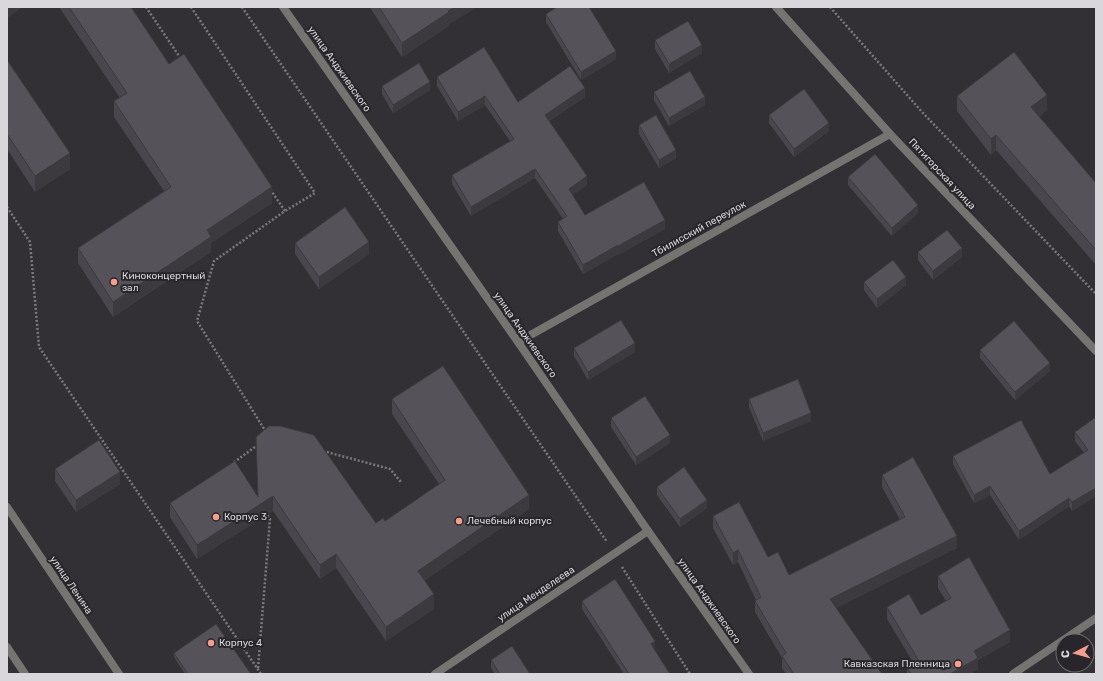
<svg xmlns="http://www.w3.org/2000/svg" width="1103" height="681" font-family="Rubik,sans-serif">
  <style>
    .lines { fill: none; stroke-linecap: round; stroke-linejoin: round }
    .path { stroke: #7c797e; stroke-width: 2.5; stroke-dasharray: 2 2; stroke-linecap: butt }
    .service { stroke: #767471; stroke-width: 8 }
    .minor { stroke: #767471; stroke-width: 8 }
    .wall { fill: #49474d }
    .shaded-wall { fill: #3c3a3e }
    .building { fill: #555359; stroke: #3c3a3e }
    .poi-dot { fill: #f59d8e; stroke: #28262b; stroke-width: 1.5 }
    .labels { text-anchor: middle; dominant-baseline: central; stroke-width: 4; stroke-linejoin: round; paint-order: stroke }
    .street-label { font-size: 10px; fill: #d9d7db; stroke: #28262b }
    .poi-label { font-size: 10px; fill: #d9d7db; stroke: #28262b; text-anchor: start }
  </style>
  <rect width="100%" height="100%" fill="#322f35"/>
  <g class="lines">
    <g class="path">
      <polyline points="146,7 181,59"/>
      <polyline points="191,7 315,193 285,211"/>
      <polyline points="242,7 607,542"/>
      <polyline points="830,7 922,112 1096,294"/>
      <polyline points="7,207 30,242 39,347 261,674"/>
      <polyline points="266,432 197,321 214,261 285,211 270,189"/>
      <polyline points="323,451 390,469 401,482"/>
      <polyline points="235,465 233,463 259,444"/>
      <polyline points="622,567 690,674"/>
      <polyline points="258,668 270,519 266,513"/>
    </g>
    <polyline class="service" points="7,647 25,674"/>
    <g class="minor">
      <polyline points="283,7 518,342 648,531 749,674"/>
      <polyline points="776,7 890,134 1096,351"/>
      <polyline points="518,342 890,134"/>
      <polyline points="7,507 119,674"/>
      <polyline points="435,674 648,531"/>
      <polyline points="1013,674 1096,618"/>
    </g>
  </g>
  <g class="wall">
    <polygon points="59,7 131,7 169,64 272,203 211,243 211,252 113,317 78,263 78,248 164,191 114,117 114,101 120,98"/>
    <polygon points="371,7 477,7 449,24 449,26 402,57 371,9"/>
    <polygon points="546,14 616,59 581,80 546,22"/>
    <polygon points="655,40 702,53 669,73 655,49"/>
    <polygon points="7,60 70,169 35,192 7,149"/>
    <polygon points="437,77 518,102 585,97 549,121 587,185 573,195 585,215 665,229 618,255 618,254 583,274 558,231 558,222 563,219 535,178 471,216 452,184 452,175 510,141 485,105 458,121 437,86"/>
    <polygon points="382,86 430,90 393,113 382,94"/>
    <polygon points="654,92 705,105 669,126 654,100"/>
    <polygon points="957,96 1047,110 1039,117 1096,183 1096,265 996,150 991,155 957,111"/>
    <polygon points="769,115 829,131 794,157 769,123"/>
    <polygon points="639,125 676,158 659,168 639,134"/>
    <polygon points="848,177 918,213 892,236 848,185"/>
    <polygon points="295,243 369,254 319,289 295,254"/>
    <polygon points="918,252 962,257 933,280 918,260"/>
    <polygon points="864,282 906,285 877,308 864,290"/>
    <polygon points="574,348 635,352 588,380 574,356"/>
    <polygon points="980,350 1050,371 1015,400 980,358"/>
    <polygon points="392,399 529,509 425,580 434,609 386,641 336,568 320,579 273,511 197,559 170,517 170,503 258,496 256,437 376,523 385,521 439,484 392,414"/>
    <polygon points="749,399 811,421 763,441 749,407"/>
    <polygon points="1096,417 1096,496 1072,511 1069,506 1019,540 990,495 974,503 953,464 953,456 1050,474 1084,453 1075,441 1075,432"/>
    <polygon points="611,418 670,443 636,465 611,427"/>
    <polygon points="55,469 120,484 76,512 55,481"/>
    <polygon points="882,475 957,548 836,608 882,674 786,674 782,668 782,658 755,612 755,601 756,600 738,562 733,565 713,528 713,516 768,557 789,575 900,520 882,487"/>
    <polygon points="657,487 707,508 680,527 657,495"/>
    <polygon points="938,576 1010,642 978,660 978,669 970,674 907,674 907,668 914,664 887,619 887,607 921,615 946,601 938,588"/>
    <polygon points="582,601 655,649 654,650 670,674 624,674 582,609"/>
    <polygon points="174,653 251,674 185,674 174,657"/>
    <polygon points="491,660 530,674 495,674 491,668"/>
  </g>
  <g class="shaded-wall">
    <polygon points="7,7 23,7 7,18"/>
    <polygon points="455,7 477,7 449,24 449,26 402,57 402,43"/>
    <polygon points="702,45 702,53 669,73 669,64"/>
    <polygon points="616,51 616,59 581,80 581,72"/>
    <polygon points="430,82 430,90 393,113 393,105"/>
    <polygon points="585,88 585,97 545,124 545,115"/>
    <polygon points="1047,95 1047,110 1031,123 1031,107"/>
    <polygon points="485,96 485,105 458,121 458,112"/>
    <polygon points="705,97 705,105 669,126 669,118"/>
    <polygon points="829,123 829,131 794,157 794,149"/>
    <polygon points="996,135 996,150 991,155 991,139"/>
    <polygon points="676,150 676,158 659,168 659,160"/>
    <polygon points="70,153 70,169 35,192 35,176"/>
    <polygon points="535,169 535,178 471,216 471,207"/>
    <polygon points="587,176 587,185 569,198 569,189"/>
    <polygon points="272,187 272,203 211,243 211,252 113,317 113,302 207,230"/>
    <polygon points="918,205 918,213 892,236 892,228"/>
    <polygon points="665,220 665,229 618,255 618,246"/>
    <polygon points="369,242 369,254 319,289 319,277"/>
    <polygon points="618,245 618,254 583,274 583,265"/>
    <polygon points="962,248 962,257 933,280 933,271"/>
    <polygon points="906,277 906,285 877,308 877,299"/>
    <polygon points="635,343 635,352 588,380 588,372"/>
    <polygon points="1050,363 1050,371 1015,400 1015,392"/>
    <polygon points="811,413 811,421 763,441 763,433"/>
    <polygon points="670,435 670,443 636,465 636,457"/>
    <polygon points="120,472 120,484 76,512 76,500"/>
    <polygon points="990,486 990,495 974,503 974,495"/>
    <polygon points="1096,488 1096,496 1072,511 1072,502"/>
    <polygon points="529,495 529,509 418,585 418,571"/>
    <polygon points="273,496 273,511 197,559 197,545"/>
    <polygon points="1069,498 1069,506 1019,540 1019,531"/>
    <polygon points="707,500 707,508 680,527 680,519"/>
    <polygon points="957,536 957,548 830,611 830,599"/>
    <polygon points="738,550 738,562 733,565 733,553"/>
    <polygon points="336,554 336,568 320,579 320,565"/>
    <polygon points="434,594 434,609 386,641 386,627"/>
    <polygon points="1010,630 1010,642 978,660 978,669 970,674 950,674 974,651"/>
    <polygon points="655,641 655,649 651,652 651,644"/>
  </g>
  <g class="building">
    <polygon points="69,7 131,7 169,64 184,54 272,187 207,230 211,237 113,302 78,248 171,187 114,101 127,93"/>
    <polygon points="379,7 455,7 448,11 449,12 402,43"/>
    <polygon points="557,7 589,7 616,51 581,72 546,14"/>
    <polygon points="688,21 702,45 669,64 655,40"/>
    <polygon points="484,47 518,102 570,66 585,88 545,115 587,176 569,189 585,215 644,182 665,220 618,246 618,245 583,265 558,222 567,216 535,169 471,207 452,175 514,139 485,96 458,112 437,77"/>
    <polygon points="1014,52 1047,95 1031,107 1096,183 1096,250 996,135 991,139 957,96"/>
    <polygon points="7,60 70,153 35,176 7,134"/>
    <polygon points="419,63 430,82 393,105 382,86"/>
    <polygon points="690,71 705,97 669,118 654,92"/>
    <polygon points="804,89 829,123 794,149 769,115"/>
    <polygon points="656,115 676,150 659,160 639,125"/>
    <polygon points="875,154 918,205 892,228 848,177"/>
    <polygon points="345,207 369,242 319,277 295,243"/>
    <polygon points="947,230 962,248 933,271 918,252"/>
    <polygon points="893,260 906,277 877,299 864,282"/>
    <polygon points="621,320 635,343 588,372 574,348"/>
    <polygon points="1014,321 1050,363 1015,392 980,350"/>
    <polygon points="443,366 529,495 418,571 434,594 386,627 336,554 320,565 273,496 197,545 170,503 235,461 258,497 256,437 269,426 280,426 314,435 376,523 383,518 385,521 445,480 392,399"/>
    <polygon points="798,379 811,413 763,433 749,399"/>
    <polygon points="645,396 670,435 636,457 611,418"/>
    <polygon points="1096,417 1096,488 1072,502 1069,498 1019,531 990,486 974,495 953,456 1021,420 1050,474 1088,450 1075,432"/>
    <polygon points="99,440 120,472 76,500 55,469"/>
    <polygon points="913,457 957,536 830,599 882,674 794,674 782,656 786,653 755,601 761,597 738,550 733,553 713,516 739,502 768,557 778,552 789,575 905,517 882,475"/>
    <polygon points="684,467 707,500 680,519 657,487"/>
    <polygon points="969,557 1010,630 974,651 978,658 950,674 911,674 907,668 919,661 887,607 909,594 921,615 951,598 938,576"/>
    <polygon points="615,579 655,641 651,644 670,674 629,674 582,601"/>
    <polygon points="216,624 251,674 188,674 174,653"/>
    <polygon points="512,646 530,674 500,674 491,660"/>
  </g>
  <g class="poi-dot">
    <circle cx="114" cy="282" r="4"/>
    <circle cx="216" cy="517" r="4"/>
    <circle cx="459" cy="521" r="4"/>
    <circle cx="211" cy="643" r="4"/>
    <circle cx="958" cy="664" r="4"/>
  </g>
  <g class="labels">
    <g class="street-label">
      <text transform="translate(339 69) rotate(55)">улица Анджиевского</text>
      <text transform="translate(942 174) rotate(47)">Пятигорская улица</text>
      <text transform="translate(699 229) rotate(-29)">Тбилисский переулок</text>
      <text transform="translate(525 335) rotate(55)">улица Анджиевского</text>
      <text transform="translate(71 585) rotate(56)">улица Ленина</text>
      <text transform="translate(536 594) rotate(-34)">улица Менделеева</text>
      <text transform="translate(709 601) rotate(55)">улица Анджиевского</text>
    </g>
    <g class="poi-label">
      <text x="122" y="276">Киноконцертный<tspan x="122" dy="12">зал</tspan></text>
      <text x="224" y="517">Корпус 3</text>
      <text x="467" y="521">Лечебный корпус</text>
      <text x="219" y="643">Корпус 4</text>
      <text x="950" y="664" text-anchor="end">Кавказская Пленница</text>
    </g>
  </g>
  <rect width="1103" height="681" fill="none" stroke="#d9d7db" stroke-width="16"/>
  <g transform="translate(1075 653) rotate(264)"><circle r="19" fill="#28262b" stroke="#6f6d71"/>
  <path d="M0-3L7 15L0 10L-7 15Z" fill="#f59d8e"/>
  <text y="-6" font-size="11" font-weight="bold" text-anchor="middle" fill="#d9d7db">С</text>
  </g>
</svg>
